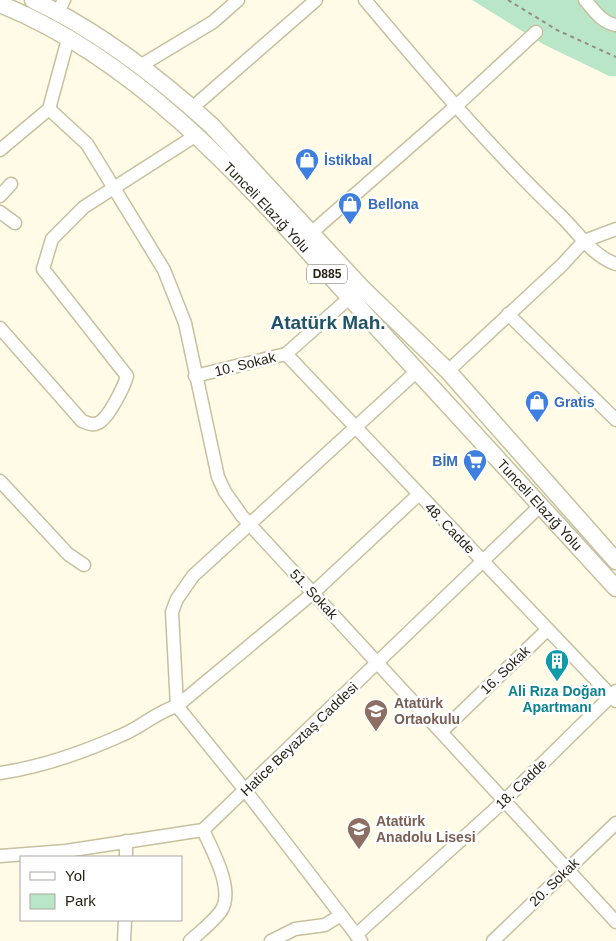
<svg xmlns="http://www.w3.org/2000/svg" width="616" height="941" font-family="Helvetica,sans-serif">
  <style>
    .green { fill: #b9e6c6 }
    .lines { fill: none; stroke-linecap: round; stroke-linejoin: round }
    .minor-casing { stroke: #c7c09f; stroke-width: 15 }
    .major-casing { stroke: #c7c09f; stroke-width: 19 }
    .path { stroke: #928f7e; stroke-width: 2; stroke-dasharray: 4 4; stroke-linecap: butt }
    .minor { stroke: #fff; stroke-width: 12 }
    .major { stroke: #fff; stroke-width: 16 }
    .labels { text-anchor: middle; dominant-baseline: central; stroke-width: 5; stroke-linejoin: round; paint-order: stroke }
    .shield { fill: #fff; stroke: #68665d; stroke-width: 1 }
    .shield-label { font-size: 12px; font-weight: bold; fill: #272417 }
    .shop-label { font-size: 14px; font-weight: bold; fill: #366cbe; stroke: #fff; text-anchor: start }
    .street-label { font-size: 14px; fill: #272417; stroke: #fff }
    .culture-label { font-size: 14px; font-weight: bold; fill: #0d838f; stroke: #fff }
    .education-label { font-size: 14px; font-weight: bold; fill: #785e54; stroke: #fff; text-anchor: start }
    .district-label { font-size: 19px; font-weight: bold; fill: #205464; stroke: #fff }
  </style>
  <rect width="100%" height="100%" fill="#fffbe6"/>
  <polygon class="green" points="472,0 616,0 616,76 609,76 543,44"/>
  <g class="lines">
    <g class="minor-casing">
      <g id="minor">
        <path d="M 365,0 C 428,75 491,149 562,217 C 579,234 593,256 616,264"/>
        <path d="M 585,0 C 594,10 602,23 616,25"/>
        <polyline points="58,12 64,0"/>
        <polyline points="140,66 213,22 238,0"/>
        <polyline points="192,108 316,0"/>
        <polyline points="49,109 87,144 164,270 185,323 218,477 225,492 242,516 616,922"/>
        <polyline points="0,150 49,109 68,39"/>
        <polyline points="0,196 11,184"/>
        <polyline points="0,212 15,223"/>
        <polyline points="311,233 455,107 536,32"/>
        <polyline points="508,314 616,420"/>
        <path d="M 0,328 L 82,421 C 88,423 92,426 98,423 C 108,419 124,387 127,376 L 43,269 L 52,239 L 84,207 L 195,136"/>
        <polyline points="286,354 616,701"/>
        <polyline points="448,371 562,265 584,241 616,229"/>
        <polyline points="195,376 286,354 356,292"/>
        <polyline points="0,481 68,554 84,565"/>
        <polyline points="442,731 547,630"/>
        <path d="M 0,773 C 41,767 84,752 122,735 C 142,727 156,712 177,706 L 313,593 L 418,495"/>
        <polyline points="126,841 126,857"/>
        <polyline points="0,856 66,851 203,830 541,505"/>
        <polyline points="356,935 504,801 616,691"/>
        <polyline points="124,941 125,920"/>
        <path d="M 190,941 C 200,932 213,922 221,911 C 235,890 212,850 203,830"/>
        <polyline points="271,941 295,929 325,925 341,915"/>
        <polyline points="361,941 245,790 177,706 172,612 177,599 193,576 417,371"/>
        <polyline points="493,941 616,823"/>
      </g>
    </g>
    <g class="major-casing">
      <g id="major">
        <path d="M 33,0 C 99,31 157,76 211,125 L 361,287 L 448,371 L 616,561"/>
        <path id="s1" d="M 0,4 C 152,65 264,204 372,322 C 453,411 535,499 616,588"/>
      </g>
    </g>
    <polyline class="path" points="508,0 557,30 616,57"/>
    <use href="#minor" class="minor"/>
    <use href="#major" class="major"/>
  </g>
  <defs>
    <g id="shop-pin" transform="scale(1.25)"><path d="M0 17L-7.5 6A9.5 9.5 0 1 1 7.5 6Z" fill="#3f7fe0" stroke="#fff"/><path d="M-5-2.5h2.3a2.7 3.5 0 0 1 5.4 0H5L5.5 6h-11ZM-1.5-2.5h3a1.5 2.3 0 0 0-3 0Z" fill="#fff"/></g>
    <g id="supermarket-pin" transform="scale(1.25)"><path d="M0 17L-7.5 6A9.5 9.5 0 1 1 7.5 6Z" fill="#3f7fe0" stroke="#fff"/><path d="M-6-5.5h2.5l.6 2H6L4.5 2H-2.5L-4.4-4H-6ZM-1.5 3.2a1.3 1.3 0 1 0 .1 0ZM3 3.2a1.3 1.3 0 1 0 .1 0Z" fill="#fff"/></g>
    <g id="building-pin" transform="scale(1.25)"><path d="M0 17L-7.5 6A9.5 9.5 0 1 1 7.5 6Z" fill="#0f9aa8" stroke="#fff"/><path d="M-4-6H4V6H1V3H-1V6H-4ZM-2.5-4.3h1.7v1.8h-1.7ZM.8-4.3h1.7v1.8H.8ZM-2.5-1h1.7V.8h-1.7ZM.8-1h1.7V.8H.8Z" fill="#fff"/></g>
    <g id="school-pin" transform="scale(1.25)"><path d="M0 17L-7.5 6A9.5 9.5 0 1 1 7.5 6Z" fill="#8d6e63" stroke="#fff"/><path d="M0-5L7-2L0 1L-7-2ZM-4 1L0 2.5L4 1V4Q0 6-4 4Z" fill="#fff"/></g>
  </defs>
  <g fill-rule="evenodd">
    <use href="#shop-pin" x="307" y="160"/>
    <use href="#shop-pin" x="350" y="204"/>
    <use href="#shop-pin" x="537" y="402"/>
    <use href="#supermarket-pin" x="475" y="461"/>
    <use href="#building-pin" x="557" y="661"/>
    <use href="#school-pin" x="376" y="711"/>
    <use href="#school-pin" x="359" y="829"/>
  </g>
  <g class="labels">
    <rect class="shield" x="307" y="264.5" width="40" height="19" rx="4"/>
    <g class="shield-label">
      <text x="327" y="274">D885</text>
    </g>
    <g class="shop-label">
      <text x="324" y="160">İstikbal</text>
      <text x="368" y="204">Bellona</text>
      <text x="554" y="402">Gratis</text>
      <text x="458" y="461" text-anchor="end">BİM</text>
    </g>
    <g class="street-label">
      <text stroke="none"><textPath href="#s1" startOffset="338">Tunceli Elazığ Yolu</textPath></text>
      <text transform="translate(245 364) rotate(-14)">10. Sokak</text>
      <text stroke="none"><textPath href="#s1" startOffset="742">Tunceli Elazığ Yolu</textPath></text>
      <text transform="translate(450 528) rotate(46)">48. Cadde</text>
      <text transform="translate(314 594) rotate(47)">51. Sokak</text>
      <text transform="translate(505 670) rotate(-44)">16. Sokak</text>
      <text transform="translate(299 739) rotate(-44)">Hatice Beyaztaş Caddesi</text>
      <text transform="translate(521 784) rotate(-44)">18. Cadde</text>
      <text transform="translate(554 882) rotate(-44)">20. Sokak</text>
    </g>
    <g class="culture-label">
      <text x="557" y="691">Ali Rıza Doğan<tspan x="557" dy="16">Apartmanı</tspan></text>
    </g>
    <g class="education-label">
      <text x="394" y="703">Atatürk<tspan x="394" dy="16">Ortaokulu</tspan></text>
      <text x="376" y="821">Atatürk<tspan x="376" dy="16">Anadolu Lisesi</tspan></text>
    </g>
    <g class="district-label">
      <text x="328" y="322">Atatürk Mah.</text>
    </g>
  </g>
  <rect x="20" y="856" width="162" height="65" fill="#ffffff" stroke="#a9a7a2"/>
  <rect x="30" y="872" width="25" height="8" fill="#ffffff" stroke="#a9a7a2"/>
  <text x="65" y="881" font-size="15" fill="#272417">Yol</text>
  <rect x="30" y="894" width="25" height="15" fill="#b9e6c6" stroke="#a9a7a2"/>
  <text x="65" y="906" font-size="15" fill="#272417">Park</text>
</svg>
